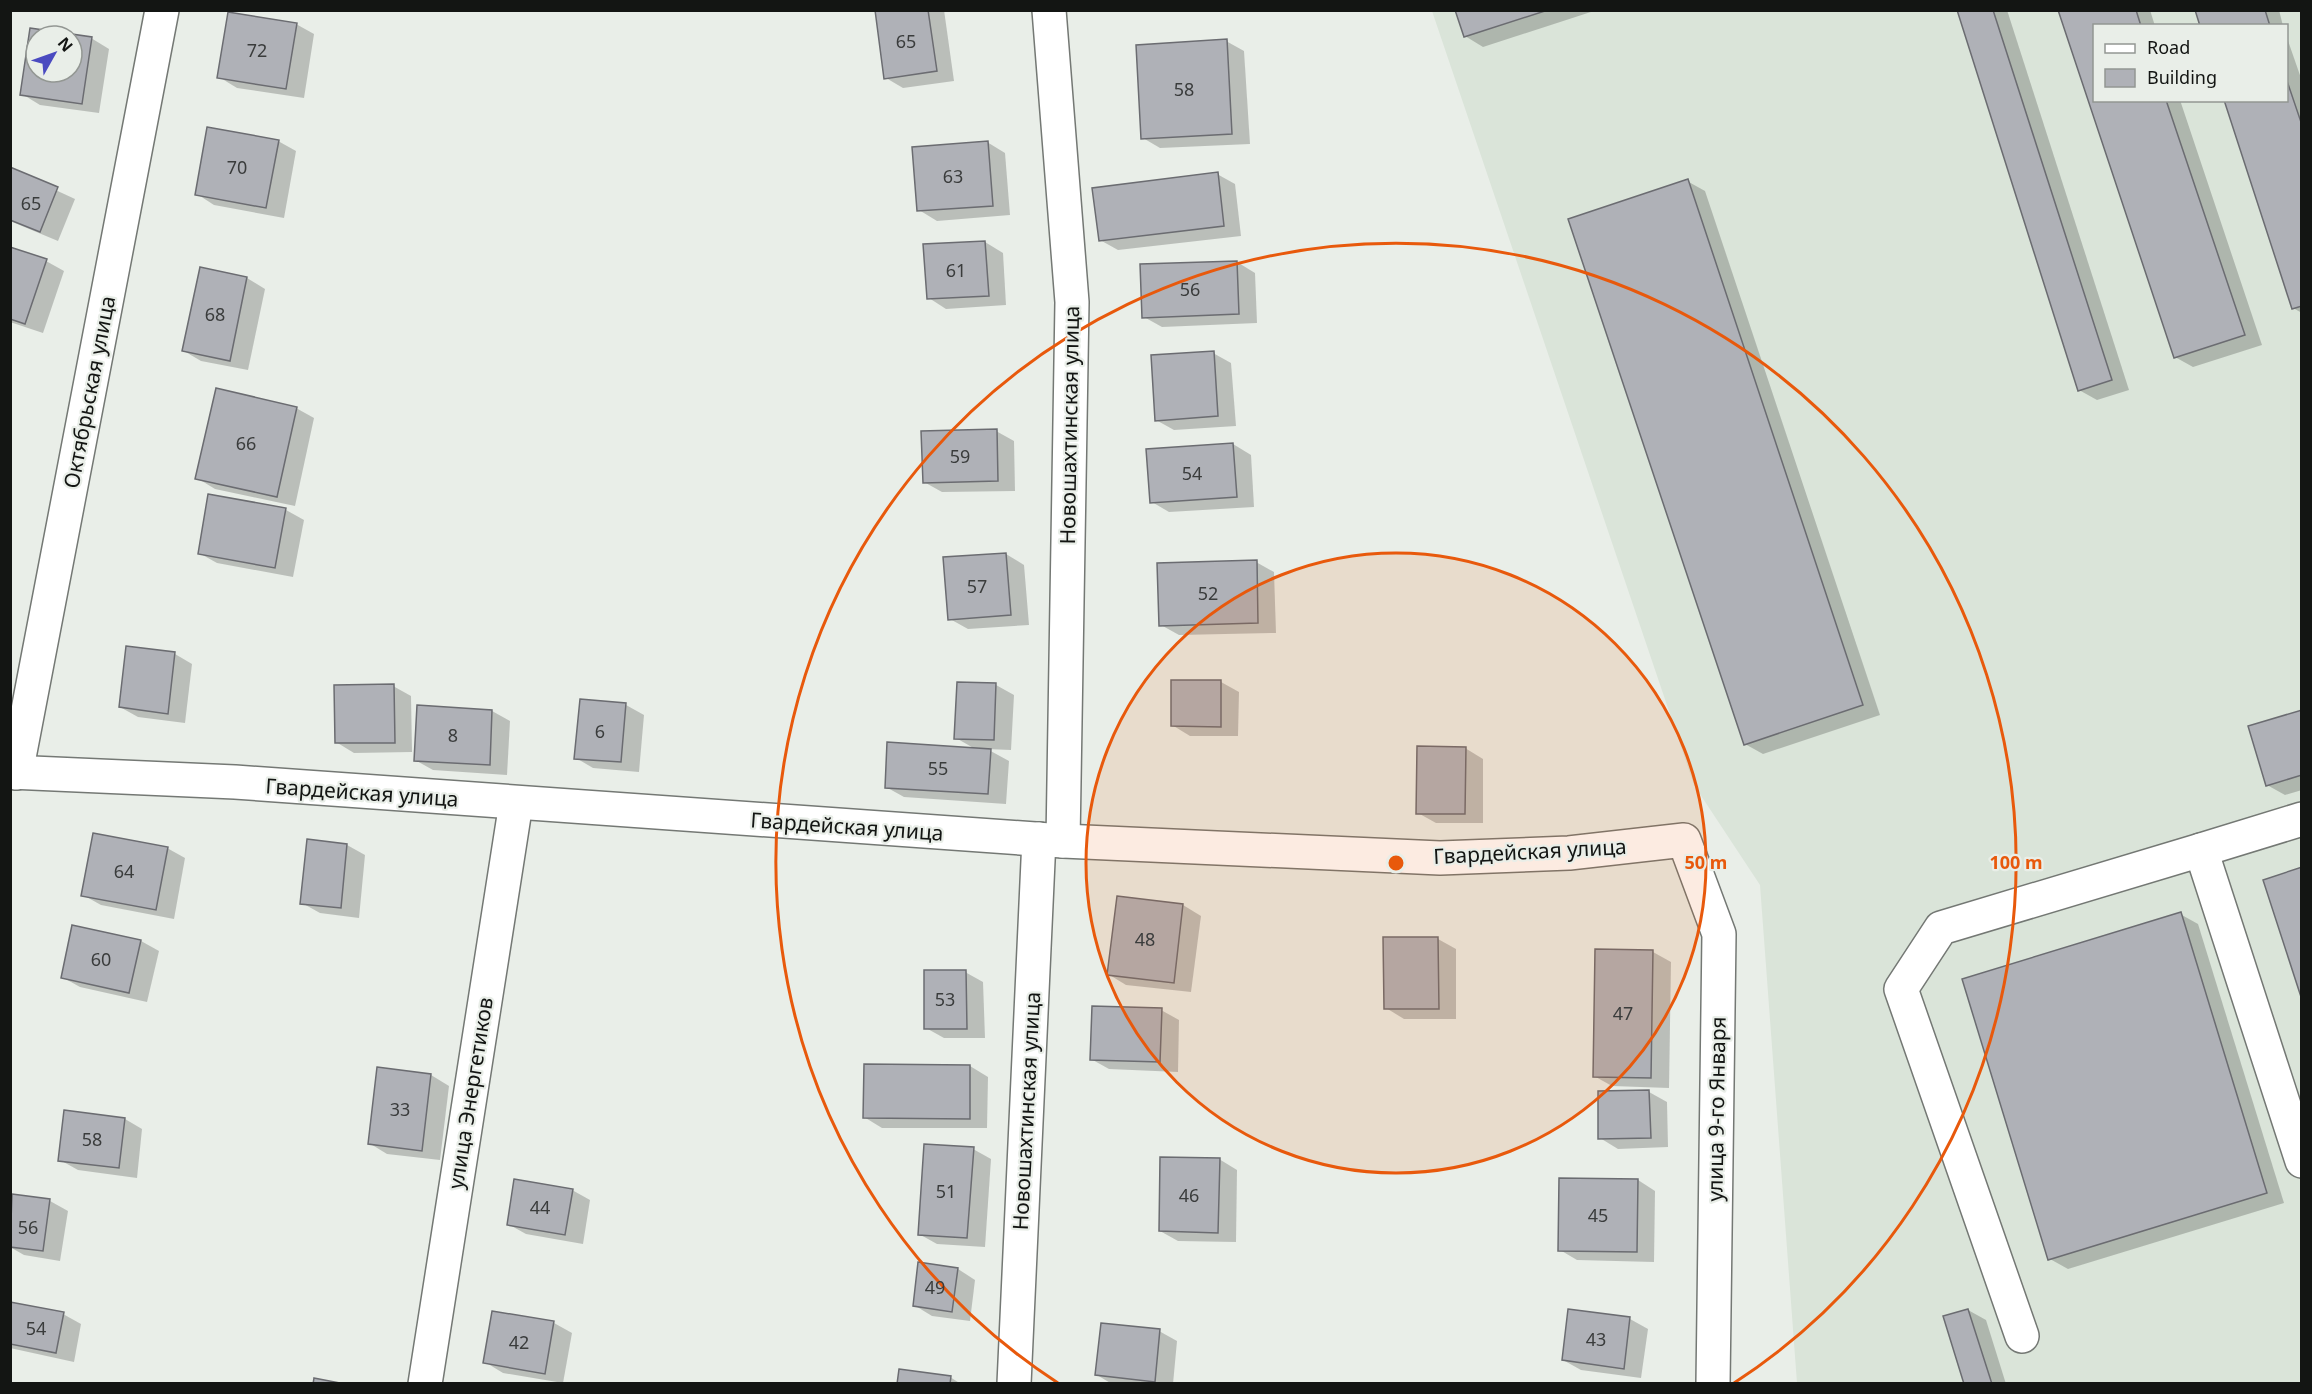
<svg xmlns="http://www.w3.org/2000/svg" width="2312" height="1394" font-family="'Noto Sans',sans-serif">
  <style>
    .built { fill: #dae4d9; fill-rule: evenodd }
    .shadow { fill: #0003; fill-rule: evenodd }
    .building { fill: #afb1b7; stroke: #6b6c71; stroke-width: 1.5; fill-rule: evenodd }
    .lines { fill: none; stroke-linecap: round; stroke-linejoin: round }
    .minor-casing { stroke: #747874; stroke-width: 36 }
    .minor { stroke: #fff; stroke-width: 33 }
    .ring { fill: none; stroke: #e8590c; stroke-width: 3 }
    .labels { text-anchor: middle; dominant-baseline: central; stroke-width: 4.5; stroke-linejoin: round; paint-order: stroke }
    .number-label { font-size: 18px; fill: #3a3c3c }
    .street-label { font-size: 21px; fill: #131513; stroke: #e9eee8 }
    .centre { fill: #e8590c; stroke: #e9eee8; stroke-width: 3 }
    .ring-label { font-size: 18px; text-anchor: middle; font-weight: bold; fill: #e8590c; stroke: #e9eee8; stroke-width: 4.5; stroke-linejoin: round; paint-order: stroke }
  </style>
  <rect width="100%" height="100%" fill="#e9eee8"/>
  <path class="built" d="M 1432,11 L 2301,11 L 2301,1383 L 1797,1383 L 1760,885 L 1694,785 ZM 2094,26 L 2286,26 L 2286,100 L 2094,100 Z"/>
  <g class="shadow">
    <polygon points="877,10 944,10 954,81 903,88 886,78"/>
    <polygon points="1457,10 1597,10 1483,47 1465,36"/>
    <polygon points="1958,10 2007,10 2129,390 2097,400 2079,390"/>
    <polygon points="2060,10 2150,10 2155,26 2094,26 2094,100 2180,100 2262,345 2193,367 2175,357"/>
    <polygon points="2197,10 2279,10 2283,26 2202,26"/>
    <polygon points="296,24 314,34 304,98 237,88 219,77"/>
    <path d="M 31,29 L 91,38 L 109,49 L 99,113 L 40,105 L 22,94 ZM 36,36 L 72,36 L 72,72 L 36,72 Z"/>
    <polygon points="2286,35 2302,81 2302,313 2293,308"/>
    <polygon points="1226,41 1244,51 1250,144 1160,148 1143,138"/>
    <polygon points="278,141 296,151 284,218 214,205 197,194"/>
    <polygon points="987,142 1005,153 1010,215 937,221 919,210"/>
    <polygon points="10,169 75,199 58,241 10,221"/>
    <polygon points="1217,174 1235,184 1241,236 1118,250 1100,240"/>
    <polygon points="1687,181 1705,191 1880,715 1763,754 1745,744"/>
    <polygon points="985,242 1003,253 1006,305 946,309 929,298"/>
    <polygon points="10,249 46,261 64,271 43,333 10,322"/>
    <polygon points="1237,262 1255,273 1257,323 1162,327 1144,317"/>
    <polygon points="201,269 247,278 265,289 248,370 201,361 184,351"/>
    <polygon points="1213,353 1231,363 1236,426 1174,430 1156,420"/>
    <polygon points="296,408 314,418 295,506 215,489 197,478"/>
    <polygon points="996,431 1014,441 1015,491 942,492 924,482"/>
    <polygon points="1233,444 1251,455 1254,507 1169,512 1152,502"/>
    <polygon points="210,495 286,510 304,520 293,577 217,563 199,553"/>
    <polygon points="1006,554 1024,565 1029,625 968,629 950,619"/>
    <polygon points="1256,562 1274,572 1276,633 1179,635 1161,625"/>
    <polygon points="175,654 192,664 185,723 138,717 120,707"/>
    <polygon points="1221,682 1239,692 1238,736 1190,736 1172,725"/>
    <polygon points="996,685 1014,695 1011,750 987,749 1009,761 1006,804 904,797 886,787 977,750 956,738"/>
    <polygon points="393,686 411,696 412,752 354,753 336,742"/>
    <polygon points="581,700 626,705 644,715 639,772 593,768 576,758"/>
    <polygon points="492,711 510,721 507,775 433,770 415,760"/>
    <polygon points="2302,712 2302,790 2285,795 2267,785"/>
    <polygon points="1465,748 1483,759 1483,823 1436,823 1418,813"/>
    <polygon points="347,845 365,855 359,918 320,913 302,903"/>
    <polygon points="167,848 185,858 174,919 101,905 83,895"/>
    <polygon points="1183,905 1201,916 1191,992 1126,985 1108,974"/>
    <polygon points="2180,914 2198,924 2284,1203 2068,1269 2050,1259"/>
    <polygon points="1438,939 1456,949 1456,1019 1404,1019 1386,1008"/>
    <polygon points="141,941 159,951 147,1002 80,987 62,977"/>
    <polygon points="1596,951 1653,952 1671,962 1669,1088 1612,1086 1594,1076"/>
    <polygon points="965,972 983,982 985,1038 944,1038 926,1028"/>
    <polygon points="1161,1010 1179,1020 1178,1072 1109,1069 1091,1059"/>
    <polygon points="865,1066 970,1066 988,1077 987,1128 882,1128 864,1117"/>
    <polygon points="379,1069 431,1075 449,1086 440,1160 387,1154 369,1143"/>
    <polygon points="1649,1092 1667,1102 1668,1147 1618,1149 1600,1138"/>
    <polygon points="125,1119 142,1129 137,1178 78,1170 60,1160"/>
    <polygon points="973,1149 991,1159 985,1247 937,1244 919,1234"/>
    <polygon points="1219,1159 1237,1170 1236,1242 1178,1241 1160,1231"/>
    <polygon points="1638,1180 1655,1191 1654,1262 1577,1260 1560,1250"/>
    <polygon points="572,1190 590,1200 583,1244 526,1234 508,1224"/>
    <polygon points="14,1196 50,1201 68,1211 60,1261 24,1255 10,1247"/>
    <polygon points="958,1269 975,1280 970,1321 932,1316 914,1305"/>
    <polygon points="10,1303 63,1314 81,1324 74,1362 10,1348"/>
    <polygon points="1968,1310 1986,1320 2006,1384 1966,1384"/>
    <polygon points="493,1313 554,1323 572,1333 563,1383 503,1373 485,1362"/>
    <polygon points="1630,1319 1648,1329 1641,1378 1581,1370 1563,1360"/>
    <polygon points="1159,1331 1177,1341 1173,1384 1112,1384 1097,1375"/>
    <polygon points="950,1377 961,1384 899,1384"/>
  </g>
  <g class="building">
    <polygon points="875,10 928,10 937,71 884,79"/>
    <polygon points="1455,10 1548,10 1464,37"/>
    <polygon points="1957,10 1993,10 2112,380 2078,391"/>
    <polygon points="2058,10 2136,10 2141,26 2094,26 2094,100 2166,100 2245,335 2174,358"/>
    <polygon points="2195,10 2265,10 2270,26 2200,26"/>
    <polygon points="228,12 297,23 286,89 217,78"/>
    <path d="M 30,28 L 92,37 L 82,104 L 20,95 ZM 36,36 L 72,36 L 72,72 L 36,72 Z"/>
    <polygon points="1227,39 1232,134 1141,139 1136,45"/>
    <polygon points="2286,78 2302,125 2302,306 2292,309 2224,100 2286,100"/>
    <polygon points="207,127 279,140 266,208 195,195"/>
    <polygon points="988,141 993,206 917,211 912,147"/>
    <polygon points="10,167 58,187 40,232 10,220"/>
    <polygon points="1218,172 1224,226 1099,241 1092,188"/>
    <polygon points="1688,179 1863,705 1744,745 1568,219"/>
    <polygon points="985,241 989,296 927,299 923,244"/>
    <polygon points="10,247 47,259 25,324 10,319"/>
    <polygon points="1237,261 1239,314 1142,318 1140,264"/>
    <polygon points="200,267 247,277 230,361 182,351"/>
    <polygon points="1214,351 1218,416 1155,421 1151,355"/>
    <polygon points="216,388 297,407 277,497 195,479"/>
    <polygon points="997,429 998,481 923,483 921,431"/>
    <polygon points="1233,443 1237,497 1150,503 1146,449"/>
    <polygon points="208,494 286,508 275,568 198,554"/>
    <polygon points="1006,553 1011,615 948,620 943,557"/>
    <polygon points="1257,560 1258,623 1159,626 1157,563"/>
    <polygon points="126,646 175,652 168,714 119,707"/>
    <polygon points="1171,680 1221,680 1221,727 1171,726"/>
    <polygon points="957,682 996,683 994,740 954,739"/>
    <polygon points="394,684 395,743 335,743 334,685"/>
    <polygon points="580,699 626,703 621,762 574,759"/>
    <polygon points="417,705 492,710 490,765 414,761"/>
    <polygon points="2302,710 2302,775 2266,786 2248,726"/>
    <polygon points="887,742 991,749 988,794 885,788"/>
    <polygon points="1417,746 1466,747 1465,814 1416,814"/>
    <polygon points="93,833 168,847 156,910 81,896"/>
    <polygon points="307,839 347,844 341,908 300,904"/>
    <polygon points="2302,867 2302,1000 2263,880"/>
    <polygon points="1117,896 1183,904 1174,983 1107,975"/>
    <polygon points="2181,912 2267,1193 2048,1260 1962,979"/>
    <polygon points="72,925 141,940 129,993 61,978"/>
    <polygon points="1383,937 1438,937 1439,1009 1384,1009"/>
    <polygon points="1595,949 1653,950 1651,1078 1593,1077"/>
    <polygon points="924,970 966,970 967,1029 924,1029"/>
    <polygon points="1092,1006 1162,1008 1160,1062 1090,1060"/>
    <polygon points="864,1064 970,1065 970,1119 863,1118"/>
    <polygon points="377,1067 431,1074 422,1151 368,1144"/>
    <polygon points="1649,1090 1651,1138 1598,1139 1598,1091"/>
    <polygon points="64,1110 125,1118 119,1168 58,1161"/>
    <polygon points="924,1144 974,1147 967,1238 918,1235"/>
    <polygon points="1160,1157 1220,1158 1218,1233 1159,1231"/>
    <polygon points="1559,1178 1638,1179 1637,1252 1558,1251"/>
    <polygon points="514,1179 573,1189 565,1235 507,1225"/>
    <polygon points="12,1194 50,1199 43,1251 10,1247"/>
    <polygon points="918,1262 958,1268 952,1312 913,1306"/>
    <polygon points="10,1302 64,1312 56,1353 10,1344"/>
    <polygon points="1568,1309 1630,1317 1624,1369 1562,1360"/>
    <polygon points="1968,1309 1992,1384 1964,1384 1943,1316"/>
    <polygon points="492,1311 554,1321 545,1374 483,1363"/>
    <polygon points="1101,1323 1160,1329 1155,1382 1095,1375"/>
    <polygon points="899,1369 951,1376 950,1384 897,1384"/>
    <polygon points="314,1378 345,1384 313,1384"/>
  </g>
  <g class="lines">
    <g class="minor-casing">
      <g id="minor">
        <polyline points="1049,10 1072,302 1063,841"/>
        <polyline points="10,772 235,782 1063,841 1440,858 1569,853 1684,840 1719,934 1713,1384"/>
        <polyline points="16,773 162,10"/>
        <polyline points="2201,850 2302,819"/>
        <polyline points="2022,1336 1901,989 1941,928 2201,850 2302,1161"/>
        <polyline points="425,1384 516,803"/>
        <polyline points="1014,1384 1039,839"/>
      </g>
    </g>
    <use href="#minor" class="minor"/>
  </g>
  <circle cx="1396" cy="863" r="310" fill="#e8590c" fill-opacity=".12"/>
  <g class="ring">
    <circle cx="1396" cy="863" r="310"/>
    <path d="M1058 1383A620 620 0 1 1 1734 1383"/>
  </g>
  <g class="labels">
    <g class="number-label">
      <text x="906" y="41">65</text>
      <text x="257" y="50">72</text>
      <text x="1184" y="89">58</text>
      <text x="237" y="167">70</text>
      <text x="953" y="176">63</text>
      <text x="31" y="203">65</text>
      <text x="956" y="270">61</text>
      <text x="1190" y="289">56</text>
      <text x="215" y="314">68</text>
      <text x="246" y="443">66</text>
      <text x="960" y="456">59</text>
      <text x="1192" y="473">54</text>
      <text x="977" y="586">57</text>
      <text x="1208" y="593">52</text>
      <text x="600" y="731">6</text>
      <text x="453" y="735">8</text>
      <text x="938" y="768">55</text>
      <text x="124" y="871">64</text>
      <text x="1145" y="939">48</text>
      <text x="101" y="959">60</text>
      <text x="945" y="999">53</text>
      <text x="1623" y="1013">47</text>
      <text x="400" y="1109">33</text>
      <text x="92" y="1139">58</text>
      <text x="946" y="1191">51</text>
      <text x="1189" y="1195">46</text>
      <text x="540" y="1207">44</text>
      <text x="1598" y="1215">45</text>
      <text x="28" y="1227">56</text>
      <text x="935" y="1287">49</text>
      <text x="36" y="1328">54</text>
      <text x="1596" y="1339">43</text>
      <text x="519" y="1342">42</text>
    </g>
    <g class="street-label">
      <text transform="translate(89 392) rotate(-79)">Октябрьская улица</text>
      <text transform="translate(1069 425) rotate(-89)">Новошахтинская улица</text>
      <text transform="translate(362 792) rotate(4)">Гвардейская улица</text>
      <text transform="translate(847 826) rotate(4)">Гвардейская улица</text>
      <text transform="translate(1530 851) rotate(-3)">Гвардейская улица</text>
      <text transform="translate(470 1093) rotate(-81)">улица Энергетиков</text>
      <text transform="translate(1716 1109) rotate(-89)">улица 9-го Января</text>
      <text transform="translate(1026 1111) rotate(-87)">Новошахтинская улица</text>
    </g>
  </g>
  <circle cx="1396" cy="863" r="9" class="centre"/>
  <g class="ring-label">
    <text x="1706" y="869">50 m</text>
    <text x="2016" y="869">100 m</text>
  </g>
  <rect width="2312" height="1394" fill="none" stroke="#131513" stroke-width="24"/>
  <rect x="2093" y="24" width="195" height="78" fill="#e9eee8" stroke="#939793" stroke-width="1.5"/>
  <rect x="2105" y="44" width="30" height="9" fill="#ffffff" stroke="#939793" stroke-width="1.5"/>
  <text x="2147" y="54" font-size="18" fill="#131513">Road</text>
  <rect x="2105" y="69" width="30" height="18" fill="#afb1b7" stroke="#939793" stroke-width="1.5"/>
  <text x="2147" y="84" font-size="18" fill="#131513">Building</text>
  <g transform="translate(54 54) rotate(50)"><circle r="28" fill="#e9eee8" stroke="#939793" stroke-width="1.5"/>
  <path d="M0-4.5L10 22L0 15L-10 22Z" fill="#4a4ac0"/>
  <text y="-9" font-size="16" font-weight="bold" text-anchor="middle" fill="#131513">N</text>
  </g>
</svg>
